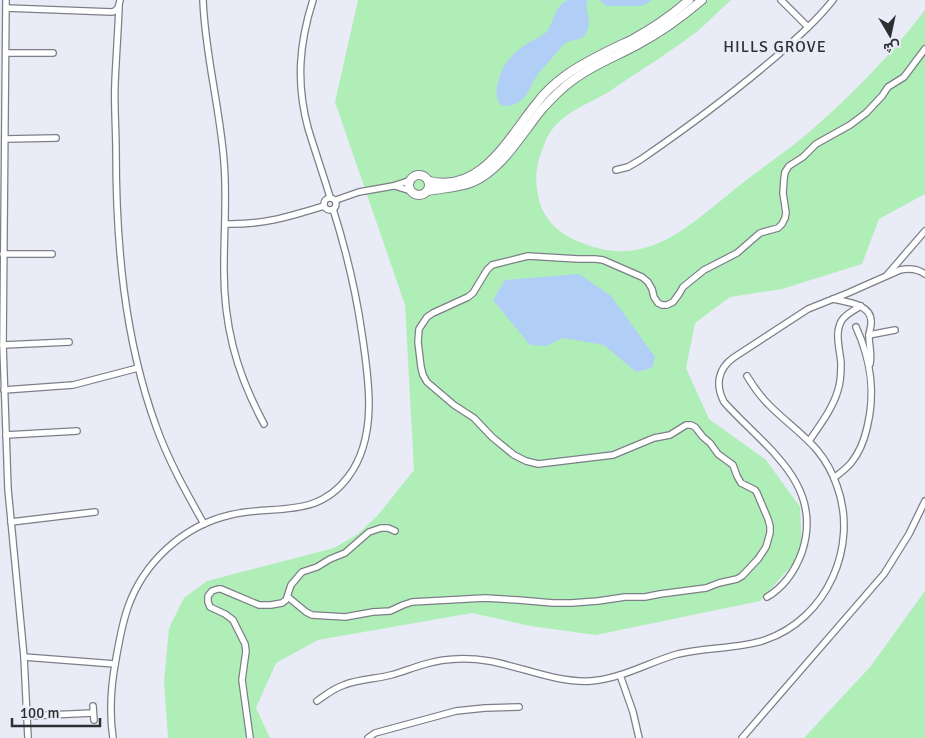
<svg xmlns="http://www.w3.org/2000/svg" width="925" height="738" font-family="Signika,Vazirmatn,sans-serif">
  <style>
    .green { fill: #b0eeb8 }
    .water { fill: #b1cef6 }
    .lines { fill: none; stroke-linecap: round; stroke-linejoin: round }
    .street-casing { stroke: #7c7f87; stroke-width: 8 }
    .secondary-casing { stroke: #7c7f87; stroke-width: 10 }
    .street { stroke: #fff; stroke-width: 5.5 }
    .secondary { stroke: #fff; stroke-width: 8 }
    .labels { text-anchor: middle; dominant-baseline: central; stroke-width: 5; stroke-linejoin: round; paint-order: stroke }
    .neighbourhood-label { font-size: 16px; letter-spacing: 1px; fill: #2e2f33; stroke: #e9ecf6 }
  </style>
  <rect width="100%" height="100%" fill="#e9ecf6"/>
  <g class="green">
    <path d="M 358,0 L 731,0 C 720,10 710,20 699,30 C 672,51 639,71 610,91 C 588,105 568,109 551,131 C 548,135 546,140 544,145 C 535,167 534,181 540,203 C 546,223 563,236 582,243 C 602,251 623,254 644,248 C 678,240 713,206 740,185 C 765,165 792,148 816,126 C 856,91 893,52 925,10 L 925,194 L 879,219 L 862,264 L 782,289 L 730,297 L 695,323 L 686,368 L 709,419 L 766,460 L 800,507 L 802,554 L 760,601 L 596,635 L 530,626 L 472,613 L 318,640 L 276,663 L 256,708 L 270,738 L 168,738 L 164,681 L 169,628 L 184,598 L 207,581 L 334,548 L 358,534 L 378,515 L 414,470 L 405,305 L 335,102 Z"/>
    <polygon points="925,591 925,738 804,738 870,667"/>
  </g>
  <g class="water">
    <path d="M 568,0 L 588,0 C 583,11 593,18 587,31 C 587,33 585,36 583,37 C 578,41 571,39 564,44 C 556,54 547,63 539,73 C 532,81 529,95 520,101 C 516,104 511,106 506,106 C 489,105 499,72 506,63 C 511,57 518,49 525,45 C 532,40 541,38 547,31 C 555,20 554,6 568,0 Z"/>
    <polygon points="599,0 652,0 648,3 641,6 607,6"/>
    <polygon points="579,274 611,296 655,357 652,368 636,372 604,345 563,338 546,346 530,345 493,300 505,280"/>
  </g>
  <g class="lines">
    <g class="street-casing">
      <g id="street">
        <polyline points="6,0 3,345 8,489 24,657 28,738"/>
        <path d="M 203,0 C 205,55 220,107 224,162 C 227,196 224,230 224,264 C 223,324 236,372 264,424"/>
        <path d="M 313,0 C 299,44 296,83 308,128 C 315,151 323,174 330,197"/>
        <polyline points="781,0 808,27"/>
        <path d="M 119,7 C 118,33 116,58 115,83 C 114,105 116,128 116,151 C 116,243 124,338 156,426 C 168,460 186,492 204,524"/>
        <path d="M 6,8 L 112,12 C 118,11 119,6 120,0"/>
        <polyline points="6,53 53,53"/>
        <polyline points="5,139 56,138"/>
        <path d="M 616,170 L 628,167 L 640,160 C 688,127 735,92 779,54 C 798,37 817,20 833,0"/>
        <polyline points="395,186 411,191"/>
        <circle cx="330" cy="204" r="6"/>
        <polyline points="336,200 359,192 393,186 411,180"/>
        <path d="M 225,224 C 263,225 288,217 324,206"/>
        <polyline points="3,254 52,254"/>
        <polyline points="887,275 925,231"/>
        <path d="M 833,299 C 846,302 871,304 871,321 C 872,326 869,331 869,336 C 869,346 872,354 870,364"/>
        <polyline points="869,335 895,330"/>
        <polyline points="3,345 69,342"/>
        <polyline points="4,390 73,385 138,368"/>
        <polyline points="6,435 77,431"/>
        <path d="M 809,441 C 820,425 833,408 838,390 C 841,381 841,372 841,363 C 840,350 834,332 842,320 C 846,314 854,310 861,306"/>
        <path d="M 834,478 C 840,473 846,469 851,463 C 860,452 864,441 867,428 C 876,392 871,360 856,327"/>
        <polyline points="11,522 95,512"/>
        <polyline points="288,597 306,612 312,615 345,617 373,612 390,611 403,605 412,602 485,598 518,600 553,603 571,603 598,601 625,597 645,597 660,594 706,588 719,583 737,579 742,576 758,559 766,547 770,533 770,526 768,519 757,493 755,490 741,483 737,476 733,465 718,454 710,443 703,437 695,427 691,425 686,425 670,435 654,438 613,455 538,464 526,461 514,455 492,437 474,418 454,405 427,382 423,375 421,367 418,342 419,329 427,317 433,313 468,297 473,293 487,270 492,265 528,256 578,259 595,259 603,260 642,277 648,282 652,289 654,297 658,303 662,305 667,305 673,302 679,294 683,287 704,270 737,253 760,233 778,228 782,224 785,218 786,213 783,193 784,179 785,172 789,166 803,157 816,144 850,125 866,113 882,96 888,87 904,77 925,49"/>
        <path d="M 767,597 C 784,587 795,571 802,552 C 825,483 763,446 724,402 C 715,385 718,369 733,358 L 808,309 L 848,293 L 900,270 C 909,268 918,269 925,274"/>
        <polyline points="24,657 115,664"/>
        <polyline points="620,675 633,712 639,738"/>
        <path d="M 317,701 C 326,695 334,688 344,685 C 359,679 376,679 391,675 C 402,672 412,668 422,665 C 444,658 466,657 489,661 C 523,667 556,683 591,681 C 621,679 649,662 678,654 C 707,647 738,649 765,640 C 827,619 859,546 837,486 C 823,445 797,433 769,405 C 760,396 753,386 747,376"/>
        <polyline points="93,706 94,720"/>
        <polyline points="27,716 93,713"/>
        <path d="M 113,738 C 109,711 111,685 116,659 C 119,642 122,624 128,607 C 144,562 183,526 230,515 C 274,504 316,520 348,477 C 378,438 369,380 362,334 C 356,292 346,250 333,209"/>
        <polyline points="250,738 242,680 246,651 245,644 233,620 225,614 210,607 208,602 208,596 212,591 218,589 221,589 259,605 271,605 282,603 286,600 291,585 302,572 317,567 330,559 345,553 369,532 381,528 388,528 395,531"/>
        <polyline points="368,738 375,733 456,711 485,708 519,707"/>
        <polyline points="742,738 884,574 909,534 925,501"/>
      </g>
    </g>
    <g class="secondary-casing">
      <g id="secondary">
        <circle cx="419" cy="185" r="10"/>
        <path d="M 429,181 C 481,194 509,137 536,104 C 544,93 555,83 566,75 C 587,60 610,50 633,39 C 653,28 672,15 689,0"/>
        <path d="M 428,191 C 443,188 458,188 473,182 C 503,169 522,133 543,108 C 552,98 562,88 573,80 C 593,65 615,57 637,45 C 660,33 682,17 702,0"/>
      </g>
    </g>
    <use href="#street" class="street"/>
    <use href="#secondary" class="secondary"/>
  </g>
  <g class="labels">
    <g class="neighbourhood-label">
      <text x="775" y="47">HILLS GROVE</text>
    </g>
  </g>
  <g transform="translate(890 35) rotate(171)" stroke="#e9ecf6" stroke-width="4" paint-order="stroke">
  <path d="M0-4L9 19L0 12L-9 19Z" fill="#2e2f33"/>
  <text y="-8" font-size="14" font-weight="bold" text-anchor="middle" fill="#2e2f33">ش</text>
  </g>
  <path d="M12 718v8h88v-8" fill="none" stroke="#2e2f33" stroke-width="2.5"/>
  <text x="20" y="718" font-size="15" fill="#2e2f33" stroke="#e9ecf6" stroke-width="4" paint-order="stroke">100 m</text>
</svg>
